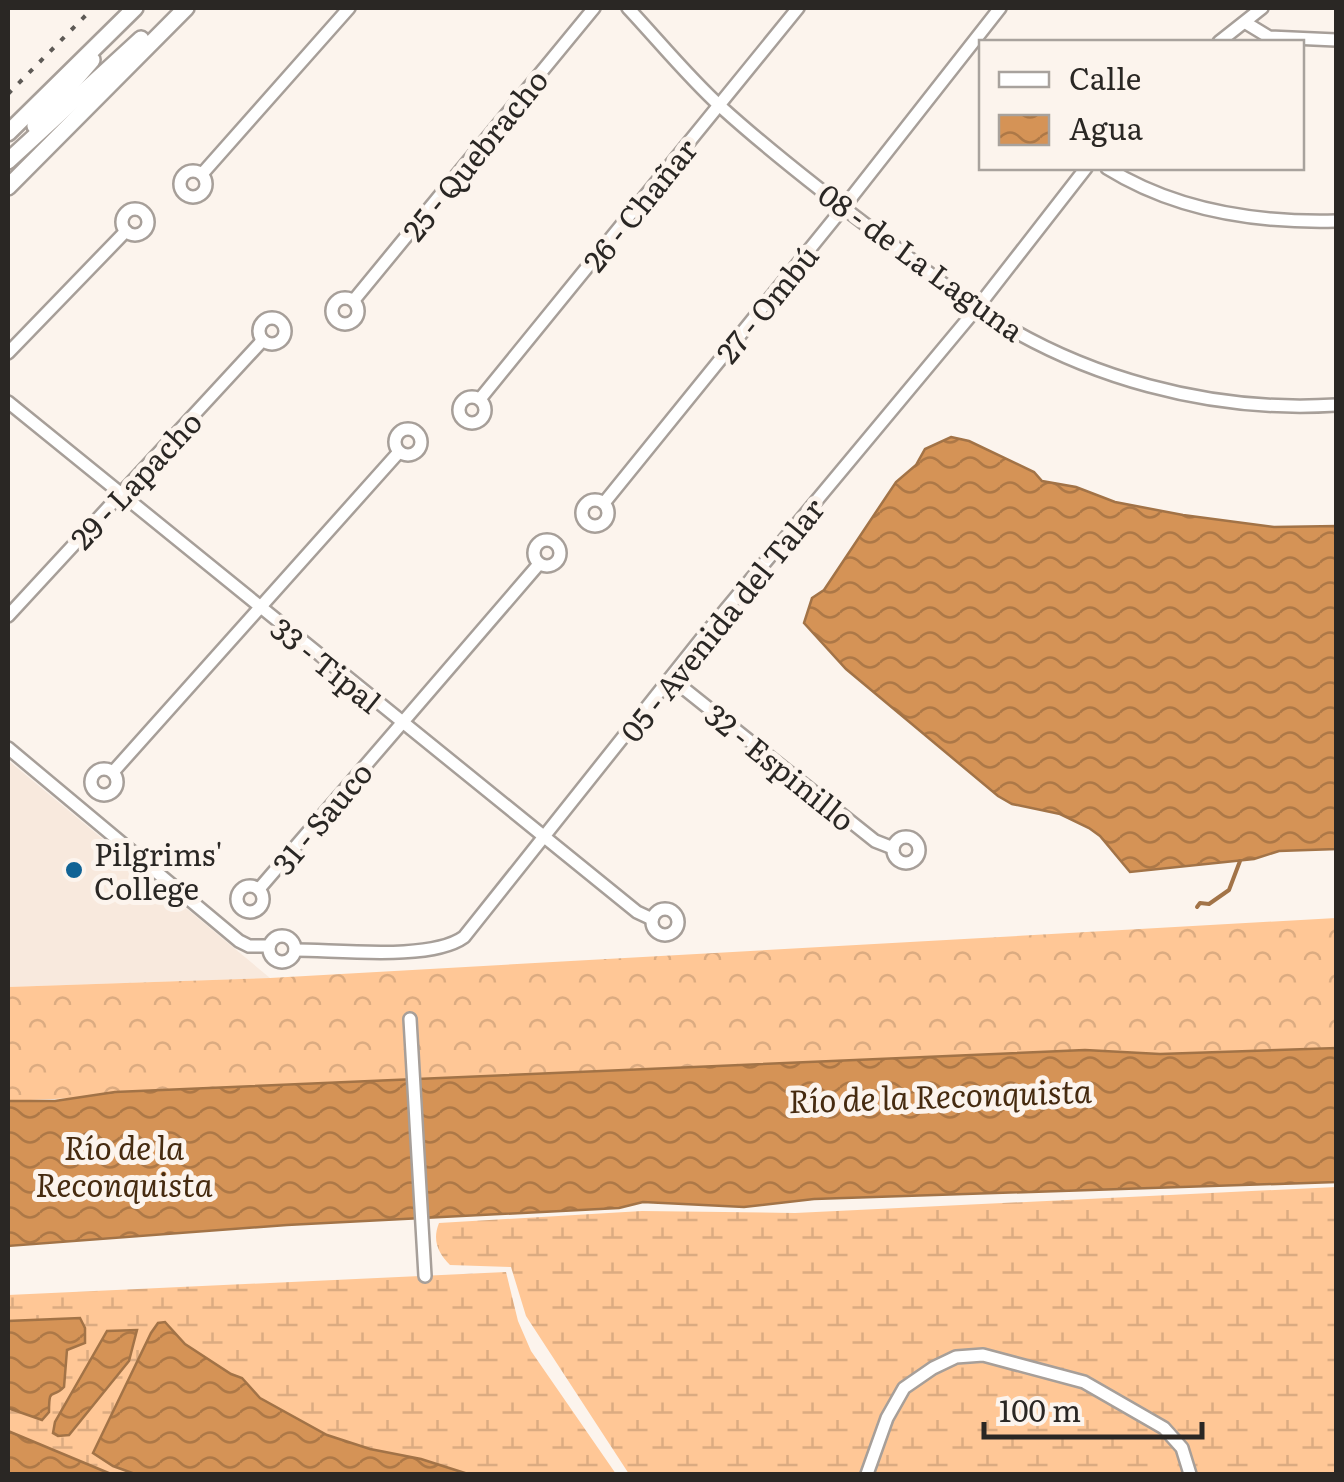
<svg xmlns="http://www.w3.org/2000/svg" width="1344" height="1482" font-family="Literata,serif">
  <style>
    .built { fill: #f8e9dd }
    .forest { fill: url(#forest-crowns) }
    .wetland { fill: url(#wetland-marsh) }
    .water { fill: url(#water-waves); stroke: #a27347; stroke-width: 2.5 }
    .lines { fill: none; stroke-linecap: round; stroke-linejoin: round }
    .stream { stroke: #a27347; stroke-width: 4 }
    .minor-casing { stroke: #a79f99; stroke-width: 16 }
    .secondary-casing { stroke: #a79f99; stroke-width: 20 }
    .minor { stroke: #fff; stroke-width: 11 }
    .secondary { stroke: #fff; stroke-width: 15 }
    .rail { stroke: #5d5955; stroke-width: 4; stroke-dasharray: 5 10; stroke-linecap: butt }
    .poi-dot { fill: #116395; stroke: #fcf4ed; stroke-width: 4 }
    .labels { text-anchor: middle; dominant-baseline: central; stroke-width: 10; stroke-linejoin: round; paint-order: stroke }
    .street-label { font-size: 30px; fill: #2a2724; stroke: #fcf4ed }
    .poi-label { font-size: 30px; fill: #2a2724; stroke: #fcf4ed; text-anchor: start }
    .water-label { font-size: 32px; font-style: italic; fill: #462b10; stroke: #fcf4ed }
  </style>
  <defs>
    <pattern id="forest-crowns" width="20" height="18" patternUnits="userSpaceOnUse" patternTransform="scale(2.5)"><rect width="20" height="18" fill="#ffc796"/><path d="M2 6a3 3 0 1 1 6 0M12 15a3 3 0 1 1 6 0" fill="none" stroke="#dbab81"/></pattern>
    <pattern id="wetland-marsh" width="20" height="14" patternUnits="userSpaceOnUse" patternTransform="scale(2.5)"><rect width="20" height="14" fill="#ffc796"/><path d="M1 5h8M5 5V1M11 12h8M15 12V8" fill="none" stroke="#dbab81"/></pattern>
    <pattern id="water-waves" width="16" height="10" patternUnits="userSpaceOnUse" patternTransform="scale(2.5)"><rect width="16" height="10" fill="#d59356"/><path d="M0 5q4-4 8 0t8 0" fill="none" stroke="#ad7847"/></pattern>
  </defs>
  <rect width="100%" height="100%" fill="#fcf4ed"/>
  <polygon class="built" points="8,760 9,761 270,978 8,987"/>
  <polygon class="forest" points="1336,918 1336,1048 1160,1054 1085,1050 115,1092 98,1097 8,1101 8,987 270,978"/>
  <g class="wetland">
    <path d="M 1336,1187 L 1336,1474 L 629,1474 L 526,1316 L 511,1267 L 450,1265 C 438,1253 432,1240 439,1223 L 642,1211 L 795,1213 Z"/>
    <polygon points="506,1272 518,1321 531,1351 616,1474 8,1474 8,1295"/>
  </g>
  <g class="water">
    <polygon points="951,437 969,441 1034,472 1042,481 1076,487 1115,502 1183,515 1274,527 1336,526 1336,849 1279,851 1254,859 1130,872 1100,836 1089,828 1060,814 1012,804 998,796 846,669 804,623 812,598 824,590 896,482 916,465 925,449"/>
    <polygon points="1336,1048 1336,1182 814,1199 744,1207 643,1202 619,1208 287,1225 8,1246 8,1101 55,1101 115,1092 1085,1050 1160,1054"/>
    <path d="M 80,1318 L 85,1328 L 85,1343 L 67,1350 L 64,1387 C 52,1400 49,1385 49,1412 L 42,1420 L 8,1408 L 8,1321 Z"/>
    <polygon points="165,1322 185,1344 231,1374 242,1378 260,1398 327,1435 370,1449 421,1459 468,1474 135,1474 113,1466 93,1453 151,1333 158,1323"/>
    <polygon points="137,1330 129,1361 69,1435 58,1436 53,1433 55,1422 107,1331"/>
    <polygon points="8,1431 111,1474 8,1474"/>
  </g>
  <g class="lines">
    <polyline class="stream" points="1197,907 1200,903 1209,904 1229,890 1240,861"/>
    <g class="minor-casing">
      <g id="minor">
        <path d="M 628,8 C 658,40 688,77 721,107 C 773,154 830,198 886,240 C 916,263 946,287 977,308 C 1081,378 1211,413 1336,405"/>
        <polyline points="1246,23 1269,37 1336,40"/>
        <polyline points="1219,42 1262,8"/>
        <path d="M 1107,168 C 1176,211 1257,223 1336,221"/>
        <circle cx="193" cy="184" r="13"/>
        <polyline points="202,174 349,8"/>
        <circle cx="135" cy="222" r="13"/>
        <circle cx="345" cy="311" r="13"/>
        <polyline points="354,300 594,8"/>
        <circle cx="272" cy="331" r="13"/>
        <polyline points="8,353 126,231"/>
        <circle cx="472" cy="410" r="13"/>
        <polyline points="480,399 798,8"/>
        <polyline points="8,402 637,912 652,919"/>
        <circle cx="408" cy="442" r="13"/>
        <circle cx="595" cy="513" r="13"/>
        <polyline points="604,503 843,208 1000,8"/>
        <circle cx="547" cy="553" r="13"/>
        <polyline points="8,616 262,341"/>
        <polyline points="672,679 875,841 893,848"/>
        <polyline points="8,748 239,941 249,946 269,946"/>
        <circle cx="104" cy="782" r="13"/>
        <polyline points="113,772 399,452"/>
        <circle cx="906" cy="850" r="13"/>
        <circle cx="250" cy="899" r="13"/>
        <polyline points="259,889 539,564"/>
        <circle cx="665" cy="922" r="13"/>
        <circle cx="282" cy="949" r="13"/>
        <path d="M 295,950 C 338,950 431,961 464,937 L 702,638 L 977,308 L 1086,168"/>
        <polyline points="410,1019 425,1276"/>
        <polyline points="867,1474 887,1418 904,1388 933,1368 956,1357 983,1355 1084,1382 1164,1428 1182,1448 1190,1474"/>
      </g>
    </g>
    <g class="secondary-casing">
      <g id="secondary">
        <polyline points="35,126 92,60"/>
        <polyline points="8,133 135,8"/>
        <polyline points="8,161 141,39"/>
        <polyline points="8,187 186,8"/>
      </g>
    </g>
    <use href="#minor" class="minor"/>
    <use href="#secondary" class="secondary"/>
    <polyline class="rail" points="8,94 93,8"/>
  </g>
  <circle class="poi-dot" cx="74" cy="870" r="10"/>
  <g class="labels">
    <g class="street-label">
      <text transform="translate(474 154) rotate(-51)">25 - Quebracho</text>
      <text transform="translate(639 204) rotate(-51)">26 - Chañar</text>
      <text transform="translate(922 261) rotate(36)">08 - de La Laguna</text>
      <text transform="translate(766 303) rotate(-51)">27 - Ombú</text>
      <text transform="translate(135 479) rotate(-47)">29 - Lapacho</text>
      <text transform="translate(721 619) rotate(-51)">05 - Avenida del Talar</text>
      <text transform="translate(327 664) rotate(39)">33 - Tipal</text>
      <text transform="translate(781 766) rotate(39)">32 - Espinillo</text>
      <text transform="translate(321 817) rotate(-50)">31 - Sauco</text>
    </g>
    <g class="poi-label">
      <text x="94" y="853">Pilgrims'<tspan x="94" dy="34">College</tspan></text>
    </g>
    <g class="water-label">
      <text transform="translate(940 1094) rotate(-2)">Río de la Reconquista</text>
      <text x="124" y="1146">Río de la<tspan x="124" dy="37">Reconquista</tspan></text>
    </g>
  </g>
  <rect width="1344" height="1482" fill="none" stroke="#2a2724" stroke-width="20"/>
  <rect x="979" y="40" width="325" height="130" fill="#fcf4ed" stroke="#a8a29d" stroke-width="2.5"/>
  <rect x="999" y="72" width="50" height="15" fill="#ffffff" stroke="#a8a29d" stroke-width="2.5"/>
  <text x="1069" y="90" font-size="30" fill="#2a2724">Calle</text>
  <rect x="999" y="115" width="50" height="30" fill="url(#water-waves)" stroke="#a8a29d" stroke-width="2.5"/>
  <text x="1069" y="140" font-size="30" fill="#2a2724">Agua</text>
  <path d="M984 1422v15h218v-15" fill="none" stroke="#2a2724" stroke-width="5"/>
  <text x="999" y="1422" font-size="30" fill="#2a2724" stroke="#fcf4ed" stroke-width="8" paint-order="stroke">100 m</text>
</svg>
